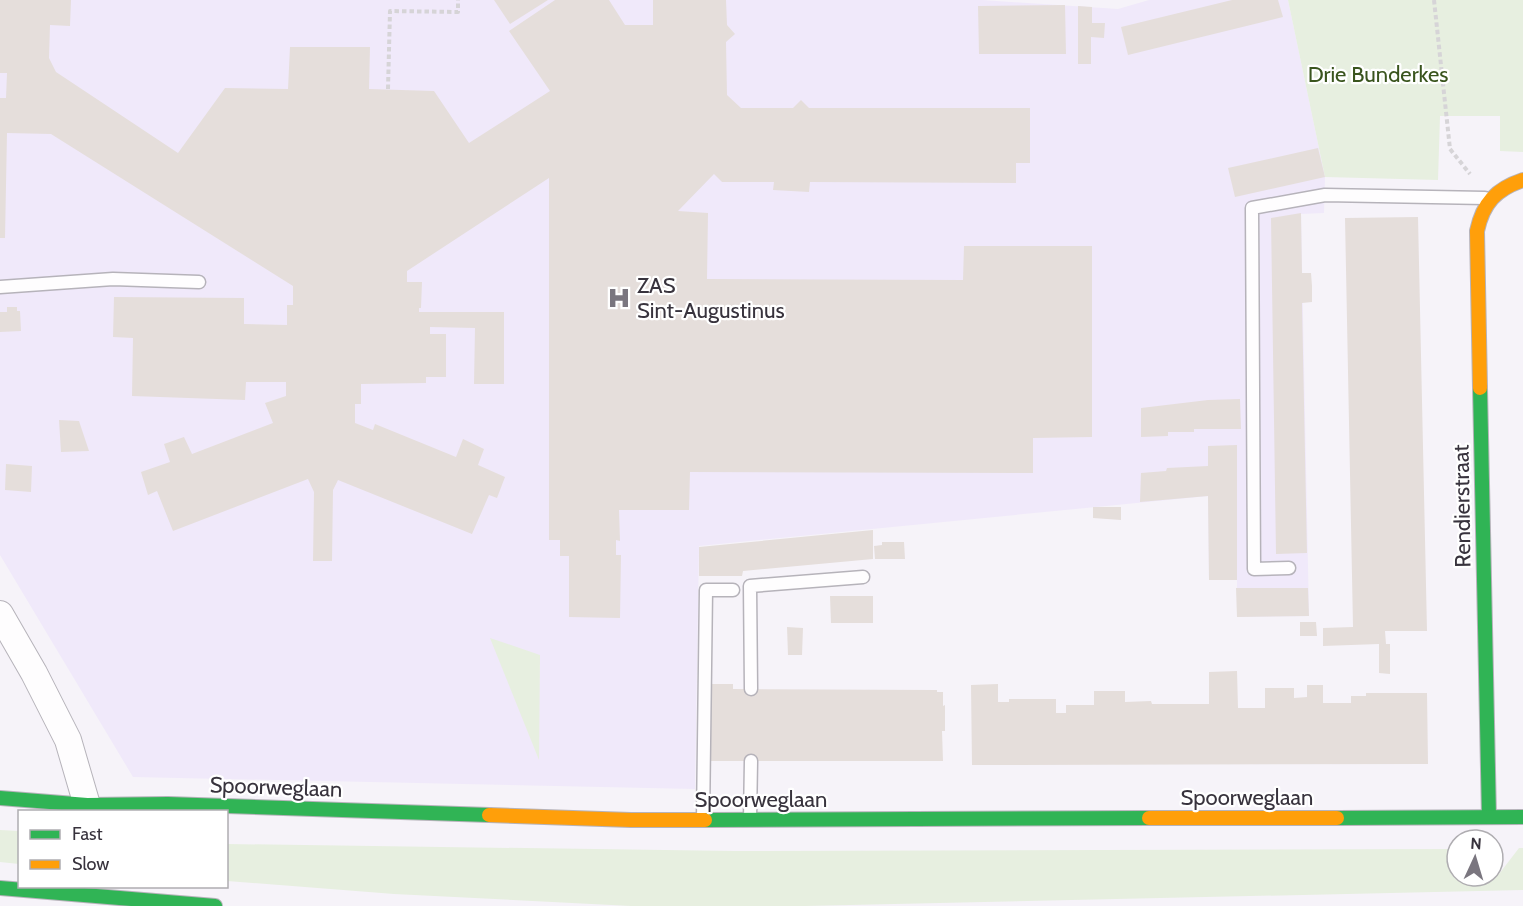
<svg xmlns="http://www.w3.org/2000/svg" width="1523" height="906" font-family="Cabin,sans-serif">
  <style>
    .built { fill: #f0e9fa }
    .green { fill: #e7efe0 }
    .building { fill: #e5dedb }
    .lines { fill: none; stroke-linecap: round; stroke-linejoin: round }
    .lane-casing { stroke: #b6b3ba; stroke-width: 15 }
    .street-casing { stroke: #b6b3ba; stroke-width: 28 }
    .fast-casing { stroke: #b6b3ba; stroke-width: 16 }
    .slow-casing { stroke: #b6b3ba; stroke-width: 16 }
    .path { stroke: #d6d4d7; stroke-width: 4; stroke-dasharray: 4.5 3; stroke-linecap: butt }
    .lane { stroke: #fefdfe; stroke-width: 12 }
    .street { stroke: #fefdfe; stroke-width: 26 }
    .fast { stroke: #30b455; stroke-width: 14 }
    .slow { stroke: #ff9f0a; stroke-width: 14 }
    .labels { text-anchor: middle; dominant-baseline: central; stroke-width: 4.5; stroke-linejoin: round; paint-order: stroke }
    .park-label { font-size: 22px; fill: #3a551e; stroke: #fff }
    .poi-label { font-size: 22px; fill: #38333d; stroke: #fff; text-anchor: start }
    .street-label { font-size: 22px; fill: #38333d; stroke: #fff }
  </style>
  <rect width="100%" height="100%" fill="#f6f3f9"/>
  <polygon class="built" points="0,0 982,0 1118,9 1149,0 1288,0 1325,177 1324,213 1301,214 1309,616 1237,617 1237,580 1209,580 1208,496 699,546 695,789 133,777 0,555"/>
  <g class="green">
    <polygon points="1288,0 1523,0 1523,152 1500,151 1500,116 1440,116 1438,180 1325,177"/>
    <polygon points="490,638 540,655 539,760"/>
    <polygon points="0,830 19,831 19,864 0,862"/>
    <polygon points="227,844 735,851 1457,849 1457,876 1493,876 1493,874 1499,874 1519,848 1523,848 1523,890 805,906 631,906 394,894 227,881"/>
  </g>
  <g class="building">
    <polygon points="0,0 71,0 70,26 50,25 49,58 56,72 178,153 225,88 288,89 290,47 370,47 369,89 434,91 469,143 550,91 509,31 555,0 609,0 625,25 653,25 653,0 726,0 727,25 735,34 726,42 727,95 741,108 793,108 801,100 809,108 1030,108 1030,163 1016,163 1016,183 810,182 809,192 773,190 774,182 722,182 714,174 678,211 708,213 707,279 963,280 964,246 1092,246 1092,437 1033,438 1033,473 690,472 689,510 619,510 620,541 616,540 616,555 621,555 620,618 569,617 569,556 560,556 560,540 549,540 549,178 407,271 407,282 422,282 421,308 419,308 419,312 504,312 504,384 474,384 475,328 430,327 430,334 446,334 446,377 426,377 426,383 361,384 361,404 355,404 355,423 373,430 375,424 456,457 463,439 484,449 478,465 505,477 497,498 489,495 472,534 338,480 333,490 332,561 313,561 314,492 308,479 173,531 157,491 148,495 141,472 170,462 164,444 184,437 192,454 273,423 265,403 286,396 286,382 246,382 245,400 132,396 133,338 113,337 114,297 244,298 244,324 287,325 287,305 293,305 293,286 51,134 7,133 5,238 0,238 0,98 6,98 7,73 0,73"/>
    <polygon points="494,0 548,0 510,24"/>
    <polygon points="1232,0 1278,0 1283,17 1128,55 1121,27"/>
    <polygon points="1065,5 1066,54 979,54 978,6"/>
    <polygon points="1078,6 1092,7 1092,23 1105,23 1104,38 1091,37 1091,64 1078,64"/>
    <polygon points="1318,148 1325,177 1235,197 1228,168"/>
    <polygon points="1301,213 1302,273 1311,273 1312,286 1312,302 1302,303 1307,553 1276,554 1271,218"/>
    <polygon points="1418,217 1427,631 1385,631 1386,644 1390,644 1390,674 1379,673 1379,644 1323,646 1323,628 1353,627 1345,218"/>
    <polygon points="7,307 17,307 17,311 20,311 21,331 0,332 0,312 7,312"/>
    <polygon points="1240,399 1241,429 1194,429 1194,432 1168,432 1168,436 1141,437 1141,408 1208,400"/>
    <polygon points="59,420 79,421 89,451 61,452"/>
    <polygon points="1237,445 1237,580 1209,580 1208,496 1140,502 1141,473 1166,471 1167,468 1208,466 1208,446"/>
    <polygon points="6,464 32,466 31,492 5,490"/>
    <polygon points="1093,507 1121,507 1121,520 1093,518"/>
    <polygon points="873,530 873,559 743,571 742,576 699,576 699,547"/>
    <polygon points="882,542 904,542 905,559 875,559 874,546 882,545"/>
    <polygon points="1236,588 1308,588 1309,616 1237,617"/>
    <polygon points="830,596 873,596 873,623 831,623"/>
    <polygon points="1300,622 1316,622 1317,636 1300,636"/>
    <polygon points="787,627 803,628 802,655 788,655"/>
    <polygon points="1237,671 1238,708 1265,708 1265,688 1294,688 1294,698 1307,697 1307,685 1323,685 1323,703 1351,703 1351,696 1366,696 1366,693 1427,693 1428,764 972,765 971,685 998,684 998,702 1009,702 1009,699 1056,699 1056,713 1066,713 1066,705 1094,705 1094,691 1125,691 1125,702 1151,701 1152,704 1209,704 1209,672"/>
    <polygon points="711,684 733,684 733,689 937,690 937,692 943,692 943,706 945,705 945,731 942,731 943,761 710,761"/>
  </g>
  <g class="lines">
    <g class="lane-casing">
      <g id="lane">
        <polyline points="0,287 113,279 199,282"/>
        <polyline points="1289,568 1254,569 1252,208 1325,195 1485,198"/>
        <polyline points="751,689 750,586 863,577"/>
        <polyline points="703,819 706,590 733,590"/>
        <polyline points="750,819 751,761"/>
      </g>
    </g>
    <g class="street-casing">
      <polyline id="street" points="0,614 34,673 68,740 87,805"/>
    </g>
    <g class="fast-casing">
      <g id="fast">
        <polyline points="1480,388 1489,817"/>
        <polyline points="0,798 87,805 168,804 489,815"/>
        <polyline points="1337,818 1523,817"/>
        <polyline points="705,820 1149,818"/>
        <polyline points="0,888 215,906"/>
      </g>
    </g>
    <g class="slow-casing">
      <g id="slow">
        <path d="M 1480,388 L 1477,231 C 1483,203 1496,189 1523,180"/>
        <polyline points="489,815 631,820 705,820"/>
        <polyline points="1149,818 1337,818"/>
      </g>
    </g>
    <g class="path">
      <polyline points="1434,0 1450,149 1470,174"/>
      <polyline points="388,89 390,11 458,12 458,0"/>
    </g>
    <use href="#lane" class="lane"/>
    <use href="#street" class="street"/>
    <use href="#fast" class="fast"/>
    <use href="#slow" class="slow"/>
  </g>
  <defs>
    <g id="hospital-bare" transform="scale(1.8)"><path d="M-5-5h3v3.5h4V-5h3V5h-3V1.5h-4V5h-3Z" fill="#7a767f" stroke="#fff" stroke-width="2.5" paint-order="stroke"/></g>
  </defs>
  <g fill-rule="evenodd">
    <use href="#hospital-bare" x="619" y="298"/>
  </g>
  <g class="labels">
    <g class="park-label">
      <text x="1378" y="74">Drie Bunderkes</text>
    </g>
    <g class="poi-label">
      <text x="637" y="285">ZAS<tspan x="637" dy="25">Sint-Augustinus</tspan></text>
    </g>
    <g class="street-label">
      <text transform="translate(1462 506) rotate(-91)">Rendierstraat</text>
      <text transform="translate(276 787) rotate(2)">Spoorweglaan</text>
      <text x="1247" y="797">Spoorweglaan</text>
      <text x="761" y="799">Spoorweglaan</text>
    </g>
  </g>
  <rect x="18" y="810" width="210" height="78" fill="#ffffff" stroke="#afadb1" stroke-width="1.5"/>
  <rect x="30" y="830" width="30" height="9" fill="#30b455" stroke="#afadb1" stroke-width="1.5"/>
  <text x="72" y="840" font-size="18" fill="#38333d">Fast</text>
  <rect x="30" y="860" width="30" height="9" fill="#ff9f0a" stroke="#afadb1" stroke-width="1.5"/>
  <text x="72" y="870" font-size="18" fill="#38333d">Slow</text>
  <g transform="translate(1475 858) rotate(4)"><circle r="28" fill="#ffffff" stroke="#afadb1" stroke-width="1.5"/>
  <path d="M0-4.5L10 22L0 15L-10 22Z" fill="#7a767f"/>
  <text y="-9" font-size="16" font-weight="bold" text-anchor="middle" fill="#38333d">N</text>
  </g>
</svg>
